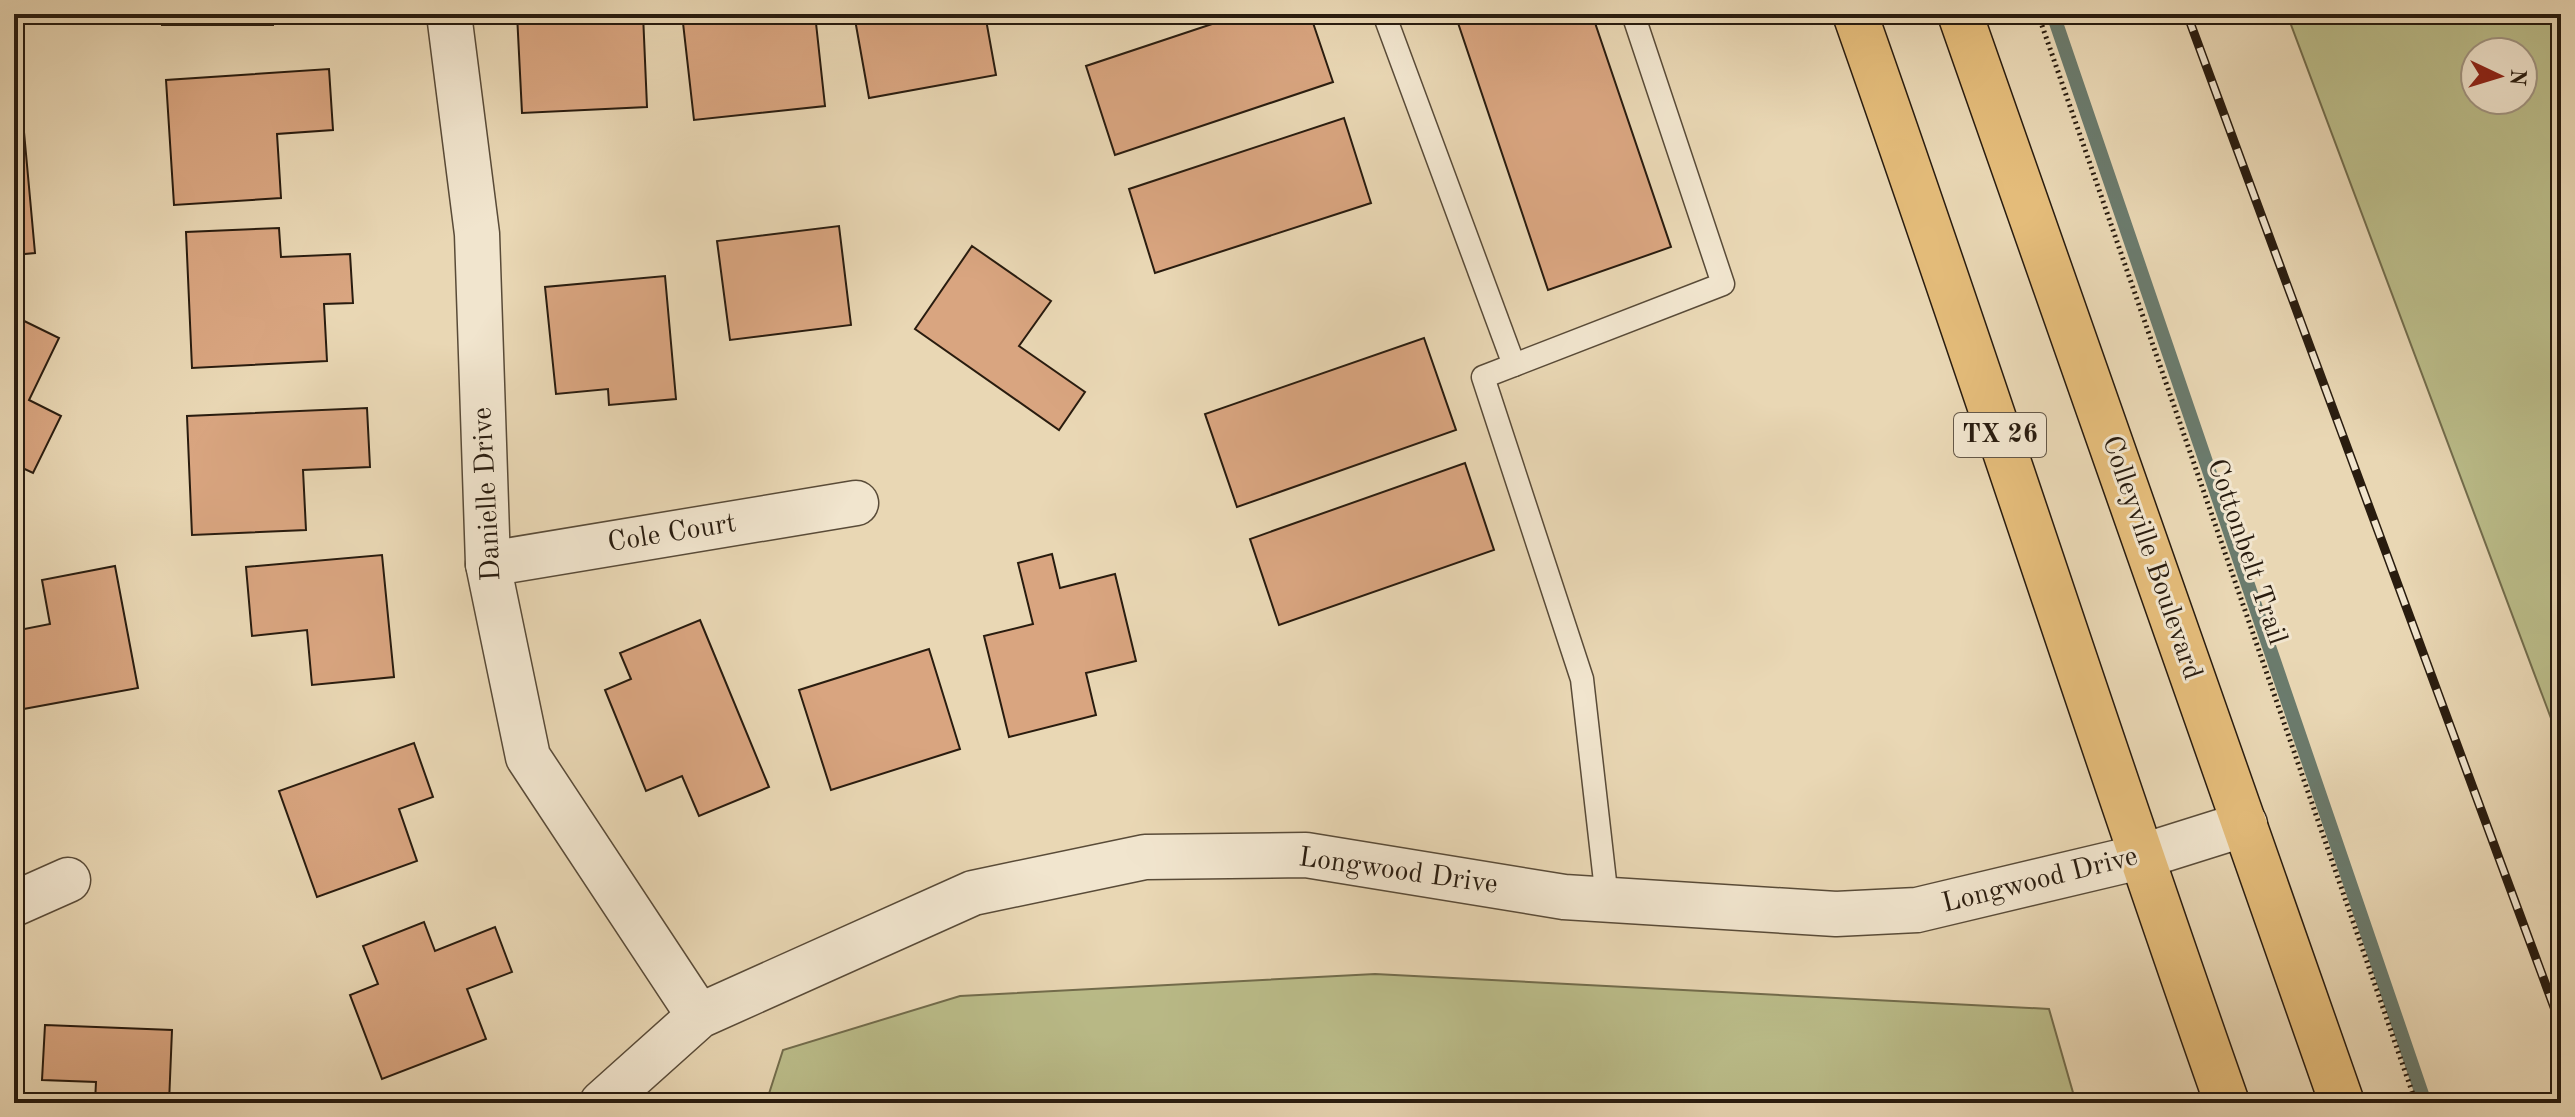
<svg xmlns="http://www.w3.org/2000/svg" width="2575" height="1117" font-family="'Old Standard TT',serif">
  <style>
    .green { fill: #bbbd8a; stroke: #726c4c; stroke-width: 2; fill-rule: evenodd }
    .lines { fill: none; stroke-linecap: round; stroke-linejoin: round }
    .stream { stroke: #6b7b6d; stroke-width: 14 }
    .building { fill: #d9a580; stroke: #291c0f; stroke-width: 2 }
    .lane-casing { stroke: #594b38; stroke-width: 25 }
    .street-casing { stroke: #594b38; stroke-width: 47 }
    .primary-casing { stroke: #291c0f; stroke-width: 47 }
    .path { stroke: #291c0f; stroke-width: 5; stroke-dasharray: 2 4; stroke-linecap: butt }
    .lane { stroke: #f1e5ce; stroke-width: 22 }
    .street { stroke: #f1e5ce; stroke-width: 44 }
    .primary { stroke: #e4bc7a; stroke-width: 44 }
    .rail-casing { stroke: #291c0f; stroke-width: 9 }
    .rail { stroke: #f1e5ce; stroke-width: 6; stroke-dasharray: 18; stroke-linecap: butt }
    .labels { text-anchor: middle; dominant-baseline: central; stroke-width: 6; stroke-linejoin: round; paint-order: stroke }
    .shield { fill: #f1e5ce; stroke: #655848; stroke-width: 2 }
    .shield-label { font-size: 26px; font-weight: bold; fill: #291c0f }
    .street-label { font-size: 28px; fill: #291c0f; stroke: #f1e5ce }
  </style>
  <rect width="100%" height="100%" fill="#e9d7b4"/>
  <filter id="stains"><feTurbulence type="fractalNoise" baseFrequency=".0025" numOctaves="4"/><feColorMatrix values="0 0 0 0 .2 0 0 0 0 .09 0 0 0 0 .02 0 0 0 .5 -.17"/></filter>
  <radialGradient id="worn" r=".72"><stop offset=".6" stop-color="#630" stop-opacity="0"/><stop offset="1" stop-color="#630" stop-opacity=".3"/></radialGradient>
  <g class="green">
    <path d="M 2287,14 L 2561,14 L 2561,745 ZM 2475,52 L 2523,52 L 2523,100 L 2475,100 Z"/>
    <polygon points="1375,974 2049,1009 2076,1103 766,1103 783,1050 960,996"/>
  </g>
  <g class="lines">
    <polyline class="stream" points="2053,14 2425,1103"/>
  </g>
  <g class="building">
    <rect x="162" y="14" width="111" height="11"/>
    <polygon points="517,14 643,14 647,107 522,113"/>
    <polygon points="682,14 815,14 825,106 694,120"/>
    <polygon points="854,14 985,14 996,75 869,98"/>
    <polygon points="1242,14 1310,14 1333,82 1115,155 1086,66"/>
    <polygon points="1455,14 1592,14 1671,247 1548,290"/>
    <polygon points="329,69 333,130 277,134 281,198 174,205 166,80"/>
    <polygon points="1344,118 1371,203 1155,273 1129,189"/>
    <polygon points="24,132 35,253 14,255 14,133"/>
    <polygon points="839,226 851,325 730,340 717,241"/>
    <polygon points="279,228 281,257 350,254 353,303 324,304 327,361 192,368 186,232"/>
    <polygon points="972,246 1051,301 1019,346 1085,392 1059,430 915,329"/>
    <polygon points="665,276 676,399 609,405 608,389 556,394 545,287"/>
    <polygon points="14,316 59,338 29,400 61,416 33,473 14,464"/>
    <polygon points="1424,338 1456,430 1237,507 1205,414"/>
    <polygon points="367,408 370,467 303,470 306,530 192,535 187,416"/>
    <polygon points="1465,463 1494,550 1279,625 1250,539"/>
    <polygon points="1052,554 1060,588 1115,574 1136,661 1086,673 1096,715 1009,737 984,636 1033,624 1018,563"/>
    <polygon points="382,555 394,677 312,685 307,630 252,636 246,567"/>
    <polygon points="115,566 138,688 18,710 14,631 50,624 42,580"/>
    <polygon points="700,620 769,787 699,816 682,776 646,791 605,690 631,679 620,653"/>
    <polygon points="929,649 960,749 831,790 799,690"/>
    <polygon points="414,743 433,797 399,809 417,861 317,897 279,791"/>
    <polygon points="424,922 435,951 495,927 512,972 467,989 486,1039 382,1079 350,995 378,984 363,946"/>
    <polygon points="45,1025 172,1030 169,1103 95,1103 96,1082 42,1080"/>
  </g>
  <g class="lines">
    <g class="lane-casing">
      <g id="lane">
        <polyline points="1384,14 1514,365"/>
        <polyline points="1607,899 1582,679 1483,377 1723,284 1633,14"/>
      </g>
    </g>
    <g class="street-casing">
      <g id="street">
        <polyline points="449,14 477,234 488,564 528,757 699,1016"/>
        <polyline points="488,564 856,503"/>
        <polyline points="14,904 68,880"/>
        <polyline points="602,1103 699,1016 973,893 1145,857 1306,855 1564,897 1836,914 1917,910 2140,857 2245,824"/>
      </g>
    </g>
    <g class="primary-casing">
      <g id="primary">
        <path d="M 1855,14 C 1983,376 2099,741 2227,1103"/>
        <polyline points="1960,14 2342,1103"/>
      </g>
    </g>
    <polyline class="path" points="2038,14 2416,1103"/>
    <use href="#lane" class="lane"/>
    <use href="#street" class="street"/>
    <use href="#primary" class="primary"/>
    <g class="rail-casing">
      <polyline id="rail" points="2187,14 2561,1026"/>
    </g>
    <use href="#rail" class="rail"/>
  </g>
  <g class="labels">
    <rect class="shield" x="1954" y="413" width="92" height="44" rx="6"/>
    <g class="shield-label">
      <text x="2000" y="435">TX 26</text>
    </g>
    <g class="street-label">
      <text transform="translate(488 494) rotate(-93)">Danielle Drive</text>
      <text transform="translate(672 534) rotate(-9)">Cole Court</text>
      <text transform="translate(2246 552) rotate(71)">Cottonbelt Trail</text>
      <text transform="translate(2151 558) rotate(71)">Colleyville Boulevard</text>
      <text transform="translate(1398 872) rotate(8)">Longwood Drive</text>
      <text transform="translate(2040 881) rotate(-14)">Longwood Drive</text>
    </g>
  </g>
  <rect width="2575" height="1117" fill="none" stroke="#e9d7b4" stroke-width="48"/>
  <rect x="16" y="16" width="2543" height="1085" fill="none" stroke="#291c0f" stroke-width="4"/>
  <rect x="24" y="24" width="2527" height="1069" fill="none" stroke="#291c0f" stroke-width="2"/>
  <g transform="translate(2499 76) rotate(94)"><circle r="38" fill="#f1e5ce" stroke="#a19582" stroke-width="2"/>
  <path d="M0-6L14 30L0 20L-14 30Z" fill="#8f2418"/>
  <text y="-12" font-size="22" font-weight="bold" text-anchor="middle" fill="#291c0f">N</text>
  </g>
  <rect width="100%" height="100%" filter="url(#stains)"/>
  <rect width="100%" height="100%" fill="url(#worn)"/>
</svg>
